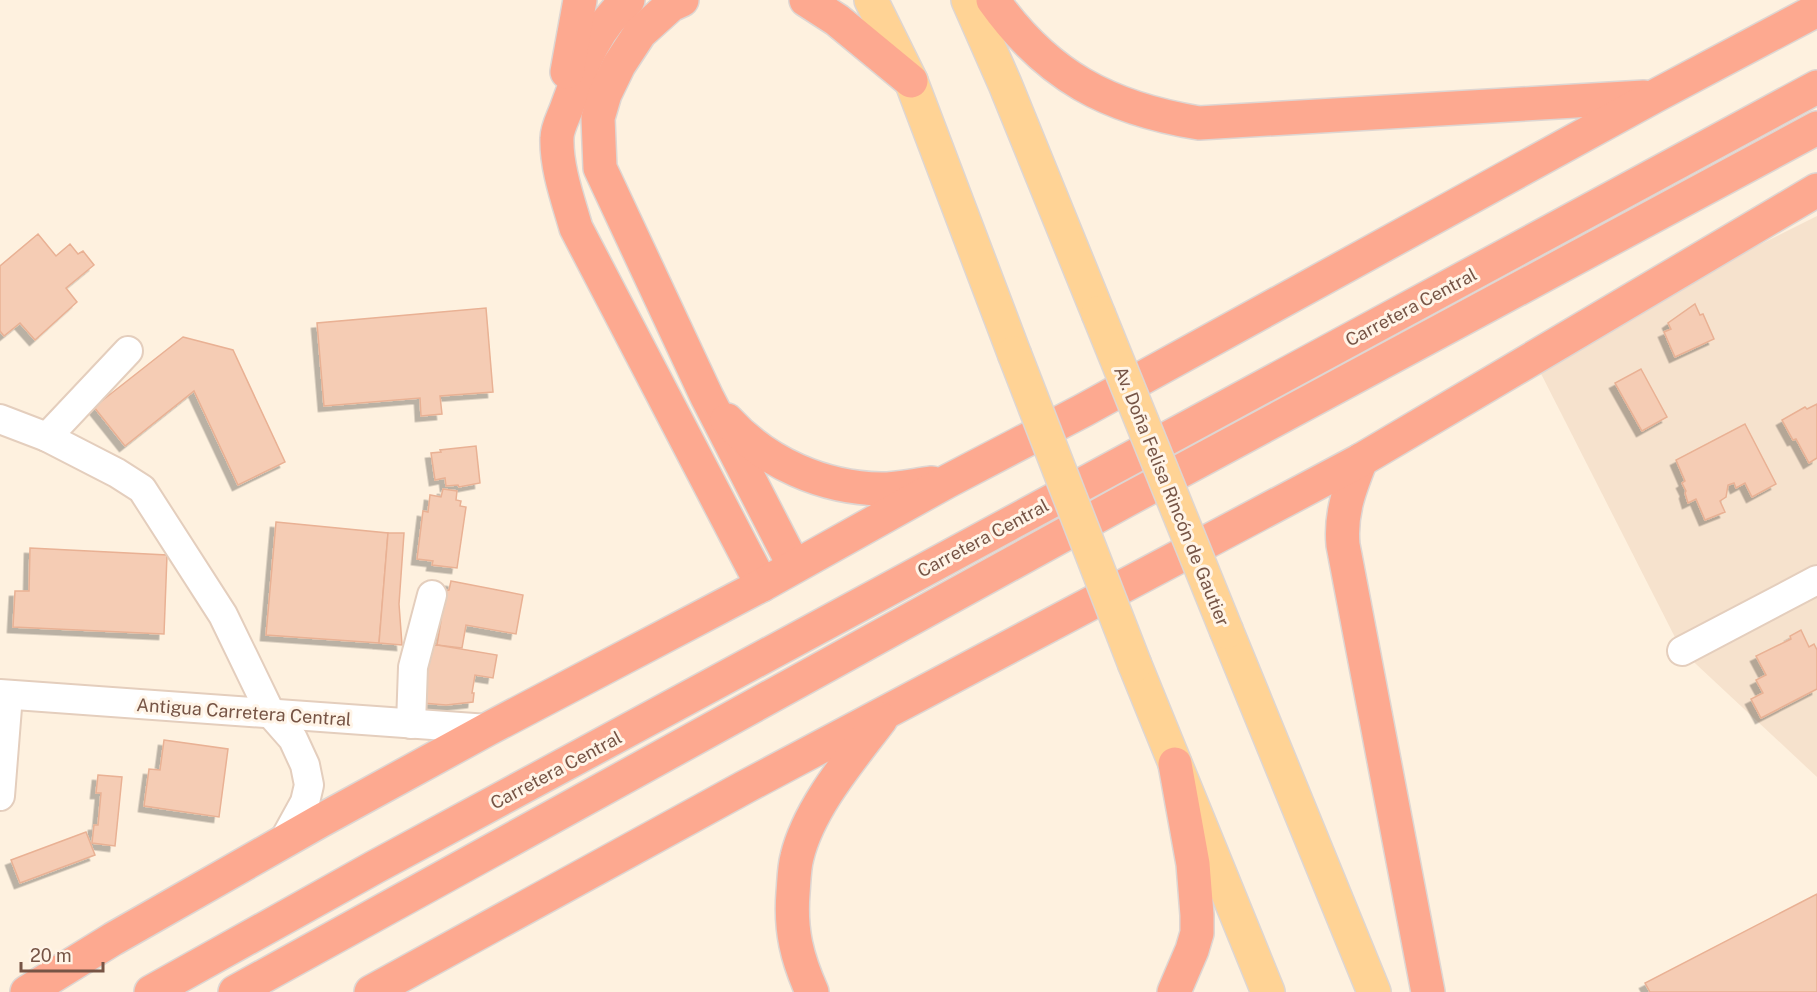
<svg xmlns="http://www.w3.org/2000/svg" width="1817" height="992" font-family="'Public Sans',sans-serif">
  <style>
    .residential { fill: #f6e2cd }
    .building { fill: #f5ccb4; stroke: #e9b194; stroke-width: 1.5; filter: url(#shadow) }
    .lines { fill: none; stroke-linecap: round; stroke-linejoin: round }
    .minor-casing { stroke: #e4cebd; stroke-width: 32 }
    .major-casing { stroke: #ded6d2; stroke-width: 36 }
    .highway-casing { stroke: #ded6d2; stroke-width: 36 }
    .minor { stroke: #fff; stroke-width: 28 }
    .major { stroke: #ffd395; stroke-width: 33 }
    .highway { stroke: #fda990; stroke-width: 33 }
    .major-bridge-casing { stroke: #ded6d2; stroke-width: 36; stroke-linecap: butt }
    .major-bridge { stroke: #ffd395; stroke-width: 33 }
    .labels { text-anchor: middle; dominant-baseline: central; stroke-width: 6; stroke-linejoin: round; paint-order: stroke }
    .street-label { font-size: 18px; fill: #765445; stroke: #fff4e7 }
  </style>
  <defs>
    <filter id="shadow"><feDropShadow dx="-5.5" dy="5.5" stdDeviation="0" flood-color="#0004"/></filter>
  </defs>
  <rect width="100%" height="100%" fill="#fef1df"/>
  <polygon class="residential" points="1817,216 1817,777 1682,651 1533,358"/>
  <g class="building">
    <polygon points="38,234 56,256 70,244 78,254 83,251 94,265 66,288 77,302 35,340 20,323 4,336 0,331 0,266"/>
    <polygon points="1695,304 1700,315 1703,314 1714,339 1675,357 1664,332 1671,329 1668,323"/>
    <polygon points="486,308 493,392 440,396 442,414 421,416 420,398 324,406 317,323"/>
    <polygon points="183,337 233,350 285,462 238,485 194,391 125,446 94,407"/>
    <polygon points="1641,369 1667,417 1642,431 1615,383"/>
    <polygon points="1817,404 1817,458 1809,463 1796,439 1793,440 1782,420 1805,407 1807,409"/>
    <polygon points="1745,424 1776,484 1752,497 1745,483 1736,488 1734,483 1728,485 1726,497 1720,501 1725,512 1705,520 1696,499 1688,503 1685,493 1686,491 1682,483 1685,481 1676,460"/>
    <polygon points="476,446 480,483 459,487 458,485 446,486 445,478 435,480 431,453 441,452 440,450"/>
    <polygon points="443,489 457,491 456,500 461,501 460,506 466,507 457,568 432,565 433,561 417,559 423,511 428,512 430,495 441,497"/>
    <polygon points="276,522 388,533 379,643 266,635"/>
    <polygon points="388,533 404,533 399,604 402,645 379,643"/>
    <polygon points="30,548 167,555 164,634 13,627 15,591 29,591"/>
    <polygon points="451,581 523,595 516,634 466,625 462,648 437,645 441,621 436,619 444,591 449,590"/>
    <polygon points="1801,630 1809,647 1814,644 1817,650 1817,689 1761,718 1751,699 1763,693 1756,680 1766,675 1756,656 1791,639 1790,636"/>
    <polygon points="437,645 497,655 493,678 475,675 472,693 474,693 473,702 446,705 422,703 419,674 432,646"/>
    <polygon points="164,740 228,749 219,817 144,806 149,769 160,770"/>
    <polygon points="98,775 122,777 115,846 92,843 94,825 98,825 101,793 96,793"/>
    <polygon points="86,832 95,855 20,883 11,860"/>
    <polygon points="1817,894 1817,992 1650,992 1645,983"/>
  </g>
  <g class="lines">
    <g class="minor-casing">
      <g id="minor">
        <polyline points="0,419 47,437 117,473 142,489 223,615 271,714 293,739 305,765 309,785 305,802 283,842"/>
        <polyline points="47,437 128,351"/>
        <polyline points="1682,651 1817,580"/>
        <polyline points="0,694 488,729"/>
        <polyline points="411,724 413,667 432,595"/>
        <polyline points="0,796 8,695"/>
      </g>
    </g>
    <g class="major-casing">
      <g id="major">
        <polyline points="871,0 911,81 1014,353"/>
        <polyline points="968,0 1005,84 1098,313"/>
        <polyline points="1227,632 1374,992"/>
        <polyline points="1135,665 1268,992"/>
      </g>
    </g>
    <g class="highway-casing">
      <g id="highway">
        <path d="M 628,0 C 593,31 583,64 567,107 C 564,116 557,128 557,138 C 556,167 568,200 576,228 L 762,585"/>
        <polyline points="682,0 671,5 640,33 619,65 605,94 598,118 600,168 707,397 794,566"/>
        <polyline points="806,0 837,20 911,81"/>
        <path d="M 993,0 C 1047,76 1108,108 1199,123 L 1644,97"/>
        <polyline points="567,72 580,0"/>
        <path d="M 727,420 C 766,463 823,488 881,489 C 897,489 915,485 932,483"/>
        <path d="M 1361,460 C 1350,488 1340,513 1343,545 L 1428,992"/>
        <polyline points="27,992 113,939 320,821 488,729 762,585 948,481 1084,410 1655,96 1817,10"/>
        <polyline points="151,992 375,867 1817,87"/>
        <polyline points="235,992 1125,501 1817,128"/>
        <polyline points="371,992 745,787 1361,460 1817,190"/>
        <path d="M 812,992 C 797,958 790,931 793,893 C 794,881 794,868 797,857 C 809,807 851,759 881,719"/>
        <polyline points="1174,992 1192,950 1197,933 1197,915 1193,864 1175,764"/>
      </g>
    </g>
    <use href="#minor" class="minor"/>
    <use href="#major" class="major"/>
    <use href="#highway" class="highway"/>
    <g class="major-bridge-casing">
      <g id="major-bridge">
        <polyline points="1098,313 1227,632"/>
        <polyline points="1014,353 1135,665"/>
      </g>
    </g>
    <use href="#major-bridge" class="major-bridge"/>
  </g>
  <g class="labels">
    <g class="street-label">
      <text transform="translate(1411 307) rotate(-28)">Carretera Central</text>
      <text transform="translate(1172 496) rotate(68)">Av. Doña Felisa Rincón de Gautier</text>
      <text transform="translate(983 538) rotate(-28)">Carretera Central</text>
      <text transform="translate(244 712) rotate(4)">Antigua Carretera Central</text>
      <text transform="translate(556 770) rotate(-28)">Carretera Central</text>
    </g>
  </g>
  <path d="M21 962v9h82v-9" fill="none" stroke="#765445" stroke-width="3"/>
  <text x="30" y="962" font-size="18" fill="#765445" stroke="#fff4e7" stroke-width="4.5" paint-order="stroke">20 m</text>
</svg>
